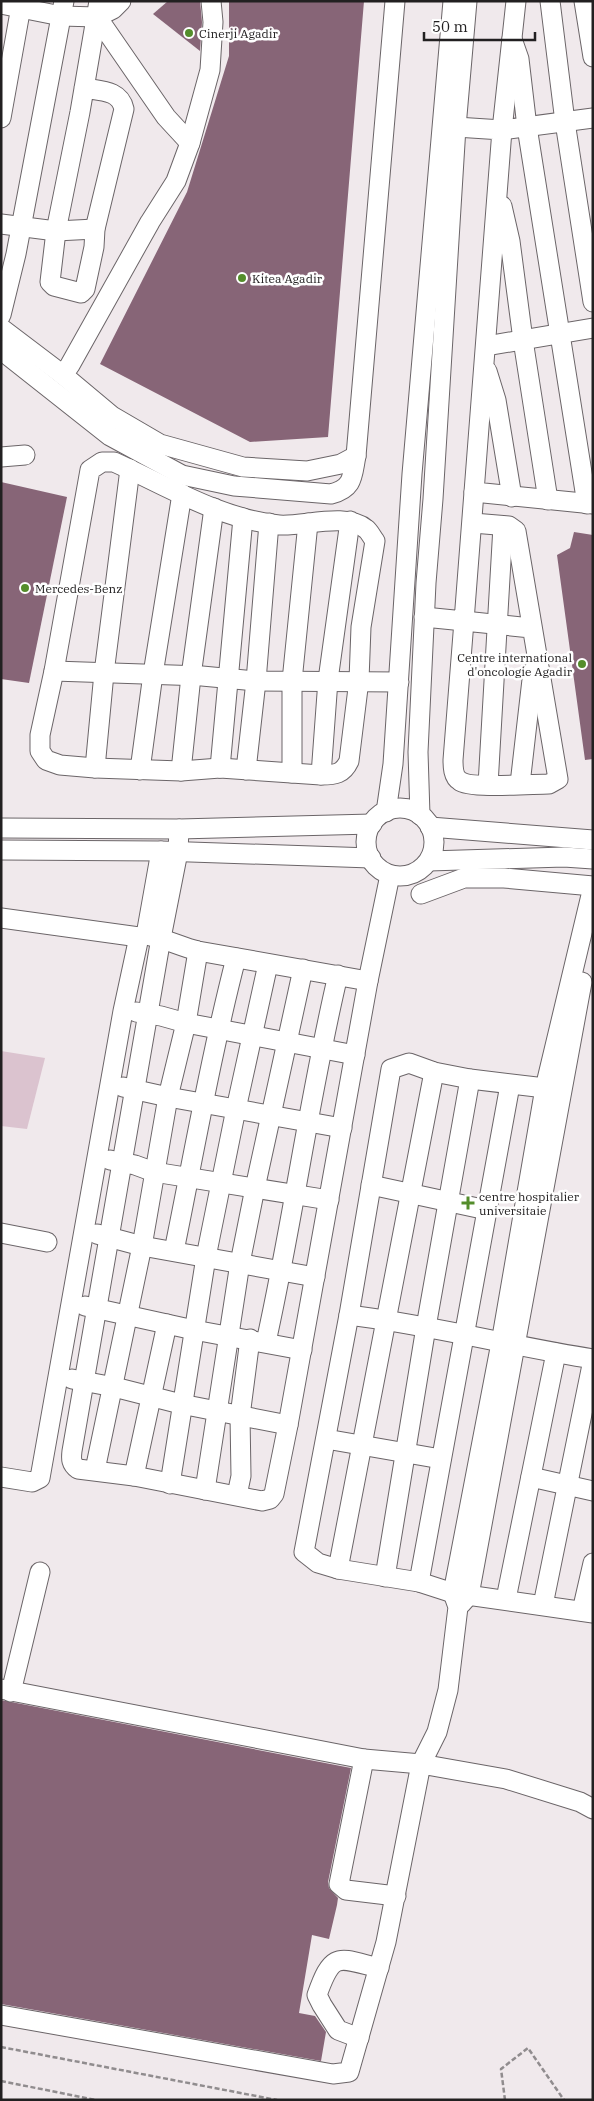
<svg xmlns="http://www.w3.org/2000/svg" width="594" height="2101" font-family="'IBM Plex Serif',serif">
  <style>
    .green { fill: #dbc3cf }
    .building { fill: #876577 }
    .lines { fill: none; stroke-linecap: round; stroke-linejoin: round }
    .minor-casing { stroke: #6b6568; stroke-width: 21 }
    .path { stroke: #908c8e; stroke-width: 2.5; stroke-dasharray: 5 2.5; stroke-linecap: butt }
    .minor { stroke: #fff; stroke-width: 19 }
    .poi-dot { fill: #548d2b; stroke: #fff; stroke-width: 2 }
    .labels { text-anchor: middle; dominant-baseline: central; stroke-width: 5; stroke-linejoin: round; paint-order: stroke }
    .poi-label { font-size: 12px; fill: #222021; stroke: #fff; text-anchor: start }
  </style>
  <rect width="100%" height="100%" fill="#f0e9ec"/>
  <polygon class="green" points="1,1051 45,1058 27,1129 1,1126"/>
  <g class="building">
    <polygon points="168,1 200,1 202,22 200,51 153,14"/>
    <polygon points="229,1 364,1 328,437 250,442 100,364 187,192 229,56"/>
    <polygon points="1,482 67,497 29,683 1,679"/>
    <polygon points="574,532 593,535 593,759 585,760 557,555 570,548"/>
    <polygon points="1,1700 351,1768 328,1882 329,1888 338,1898 337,1905 329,1939 312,1935 299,2013 315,2016 326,2032 321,2061 1,2004"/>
  </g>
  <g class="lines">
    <g class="minor-casing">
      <g id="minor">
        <polyline points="121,1 113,9 97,17 166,117 190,143"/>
        <polyline points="516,1 502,130 593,118"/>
        <polyline points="550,1 565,122 593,302"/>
        <polyline points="584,1 593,57"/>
        <polyline points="1,4 61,16 97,17"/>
        <polyline points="512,39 519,59 527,127 587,504"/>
        <path d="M 84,88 C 101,91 120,90 124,109 L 95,229 L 94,247 L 85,289 L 81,293 L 54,286 L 50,282 L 56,231 L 80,112 L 99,1"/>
        <polyline points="1,118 22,1"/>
        <polyline points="456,127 502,130 474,492 593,504"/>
        <polyline points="502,206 510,241 523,340 548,500"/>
        <polyline points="1,224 56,231 95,229"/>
        <polyline points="1,315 16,254 64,1"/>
        <polyline points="1,328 63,375 112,416 160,444 243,467 307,471 341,464 356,456"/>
        <polyline points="486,346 593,328"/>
        <path d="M 1,350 L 110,436 L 182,475 L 234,486 L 331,494 C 354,488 352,476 356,456 L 395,1"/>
        <polyline points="487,371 496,400 512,497"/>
        <polyline points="63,375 70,365 150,222 176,181 190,143 210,70 213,22 211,1"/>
        <polyline points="1,457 25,455"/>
        <path d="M 102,462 L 114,462 C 167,486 220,519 279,525 C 303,527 346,512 366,529 C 369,531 372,537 375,541 L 361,627 L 359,680 L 349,761 C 343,774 335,775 321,775 L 220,768 L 181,771 L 95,768 L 60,765 L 46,760 L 40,751 L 40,735 L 54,671 L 90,470 Z"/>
        <path d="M 473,523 L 509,526 L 516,531 L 558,779 L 549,784 C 533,784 470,789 460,781 C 453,777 453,766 453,760 L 464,621 L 531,628"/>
        <polyline points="424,617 464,621 474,492"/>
        <polyline points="54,671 202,676 256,681 399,682"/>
        <polyline points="95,768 104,673 130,469"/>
        <polyline points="220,768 243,518"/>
        <polyline points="140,770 153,674 182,494"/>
        <polyline points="246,770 256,681 269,523"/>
        <polyline points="181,771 191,676 214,508"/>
        <polyline points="292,773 292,681 308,523"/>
        <polyline points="321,775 328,680 350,521"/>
        <polyline points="520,784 533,671"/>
        <polyline points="488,785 503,526"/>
        <circle cx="400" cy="842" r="34"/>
        <polyline points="386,812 393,764 412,474 453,1"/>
        <polyline points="420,815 418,752 426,583 433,499 456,127 467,1"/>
        <polyline points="430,827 593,840"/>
        <polyline points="1,828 179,829 372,824"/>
        <path d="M 179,829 L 178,852 L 161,938 L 72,1451 C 71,1459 71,1464 78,1469 L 134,1476 L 262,1501 L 270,1499 L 274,1494 L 288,1425 L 368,981 L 390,875"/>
        <polyline points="1,850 161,851 371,858"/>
        <polyline points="429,861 564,857 593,859"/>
        <polyline points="421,894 464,878 504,878 593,886"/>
        <polyline points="1,918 139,937 146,935 161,851"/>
        <path d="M 150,936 C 166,939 182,947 198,951 L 368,981"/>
        <polyline points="136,1012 161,1016 186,1023 355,1055"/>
        <polyline points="123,1087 168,1097 342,1128"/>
        <polyline points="545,1088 470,1079 434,1072 409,1063 391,1069 349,1315 304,1552 318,1563 338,1569 419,1582 453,1593 593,1613"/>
        <polyline points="110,1160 135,1165 154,1172 329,1200"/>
        <polyline points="371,1185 487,1210"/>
        <polyline points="1,1233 47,1242"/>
        <polyline points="97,1234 142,1246 315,1277"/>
        <path d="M 174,1251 C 194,1153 211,1055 236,958"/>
        <polyline points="85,1306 194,1330 302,1350"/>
        <path d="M 349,1315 C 431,1325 511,1346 593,1359"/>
        <path d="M 266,1342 C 293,1221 309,1097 338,975"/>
        <polyline points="72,1379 114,1387 181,1404 288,1425"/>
        <polyline points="326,1439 441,1459"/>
        <polyline points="95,1470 142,1246 168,1097 186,1023 198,951"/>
        <polyline points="134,1476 167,1324"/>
        <polyline points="1,1477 32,1482 40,1478 123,1011 139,937"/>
        <polyline points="531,1477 593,1491"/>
        <polyline points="170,1484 206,1257 236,1109 268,964"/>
        <polyline points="205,1490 240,1263 255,1188 303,969"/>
        <polyline points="237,1495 241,1476 240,1416 250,1339"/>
        <polyline points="338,1569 434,1072"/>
        <polyline points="385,1577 426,1327 470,1079"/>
        <polyline points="419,1582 510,1085"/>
        <polyline points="506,1599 556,1353"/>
        <polyline points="461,1604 469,1595 582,982"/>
        <polyline points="543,1605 593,1360"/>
        <polyline points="582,1611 593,1563"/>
        <polyline points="1,1689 364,1759 421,1764 437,1732 448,1690 458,1607 453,1593 501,1343 545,1088 593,887"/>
        <polyline points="11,1692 40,1572"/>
        <polyline points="364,1759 339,1884 346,1890 396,1896"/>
        <polyline points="1,2015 333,2074 349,2072 386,1942 421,1764 506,1779 580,1802 593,1809"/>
        <path d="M 359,2038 L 338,2030 L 322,2005 L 317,1995 C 333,1950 338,1958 379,1968"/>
      </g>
    </g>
    <g class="path">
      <polyline points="1,2047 277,2100"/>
      <polyline points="1,2081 96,2100"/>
      <polyline points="505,2100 501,2069 528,2048 564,2100"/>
    </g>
    <use href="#minor" class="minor"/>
  </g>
  <g class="poi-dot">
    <circle cx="189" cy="33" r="5"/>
    <circle cx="242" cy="278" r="5"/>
    <circle cx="25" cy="588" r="5"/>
    <circle cx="582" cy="664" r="5"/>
    <path d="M465.5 1195.5h5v5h5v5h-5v5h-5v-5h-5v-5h5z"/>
  </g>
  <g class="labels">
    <g class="poi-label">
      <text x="199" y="33">Cinerji Agadir</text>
      <text x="252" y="278">Kitea Agadir</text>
      <text x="35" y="588">Mercedes-Benz</text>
      <text x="572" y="657" text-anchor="end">Centre international<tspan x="572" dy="14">d'oncologie Agadir</tspan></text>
      <text x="479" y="1196">centre hospitalier<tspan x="479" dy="14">universitaie</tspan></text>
    </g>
  </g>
  <rect width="594" height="2101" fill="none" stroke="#222021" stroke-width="5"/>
  <path d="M424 32v8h111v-8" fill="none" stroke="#222021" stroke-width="2.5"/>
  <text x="432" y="32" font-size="15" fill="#222021" stroke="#ffffff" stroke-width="4" paint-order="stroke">50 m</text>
</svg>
